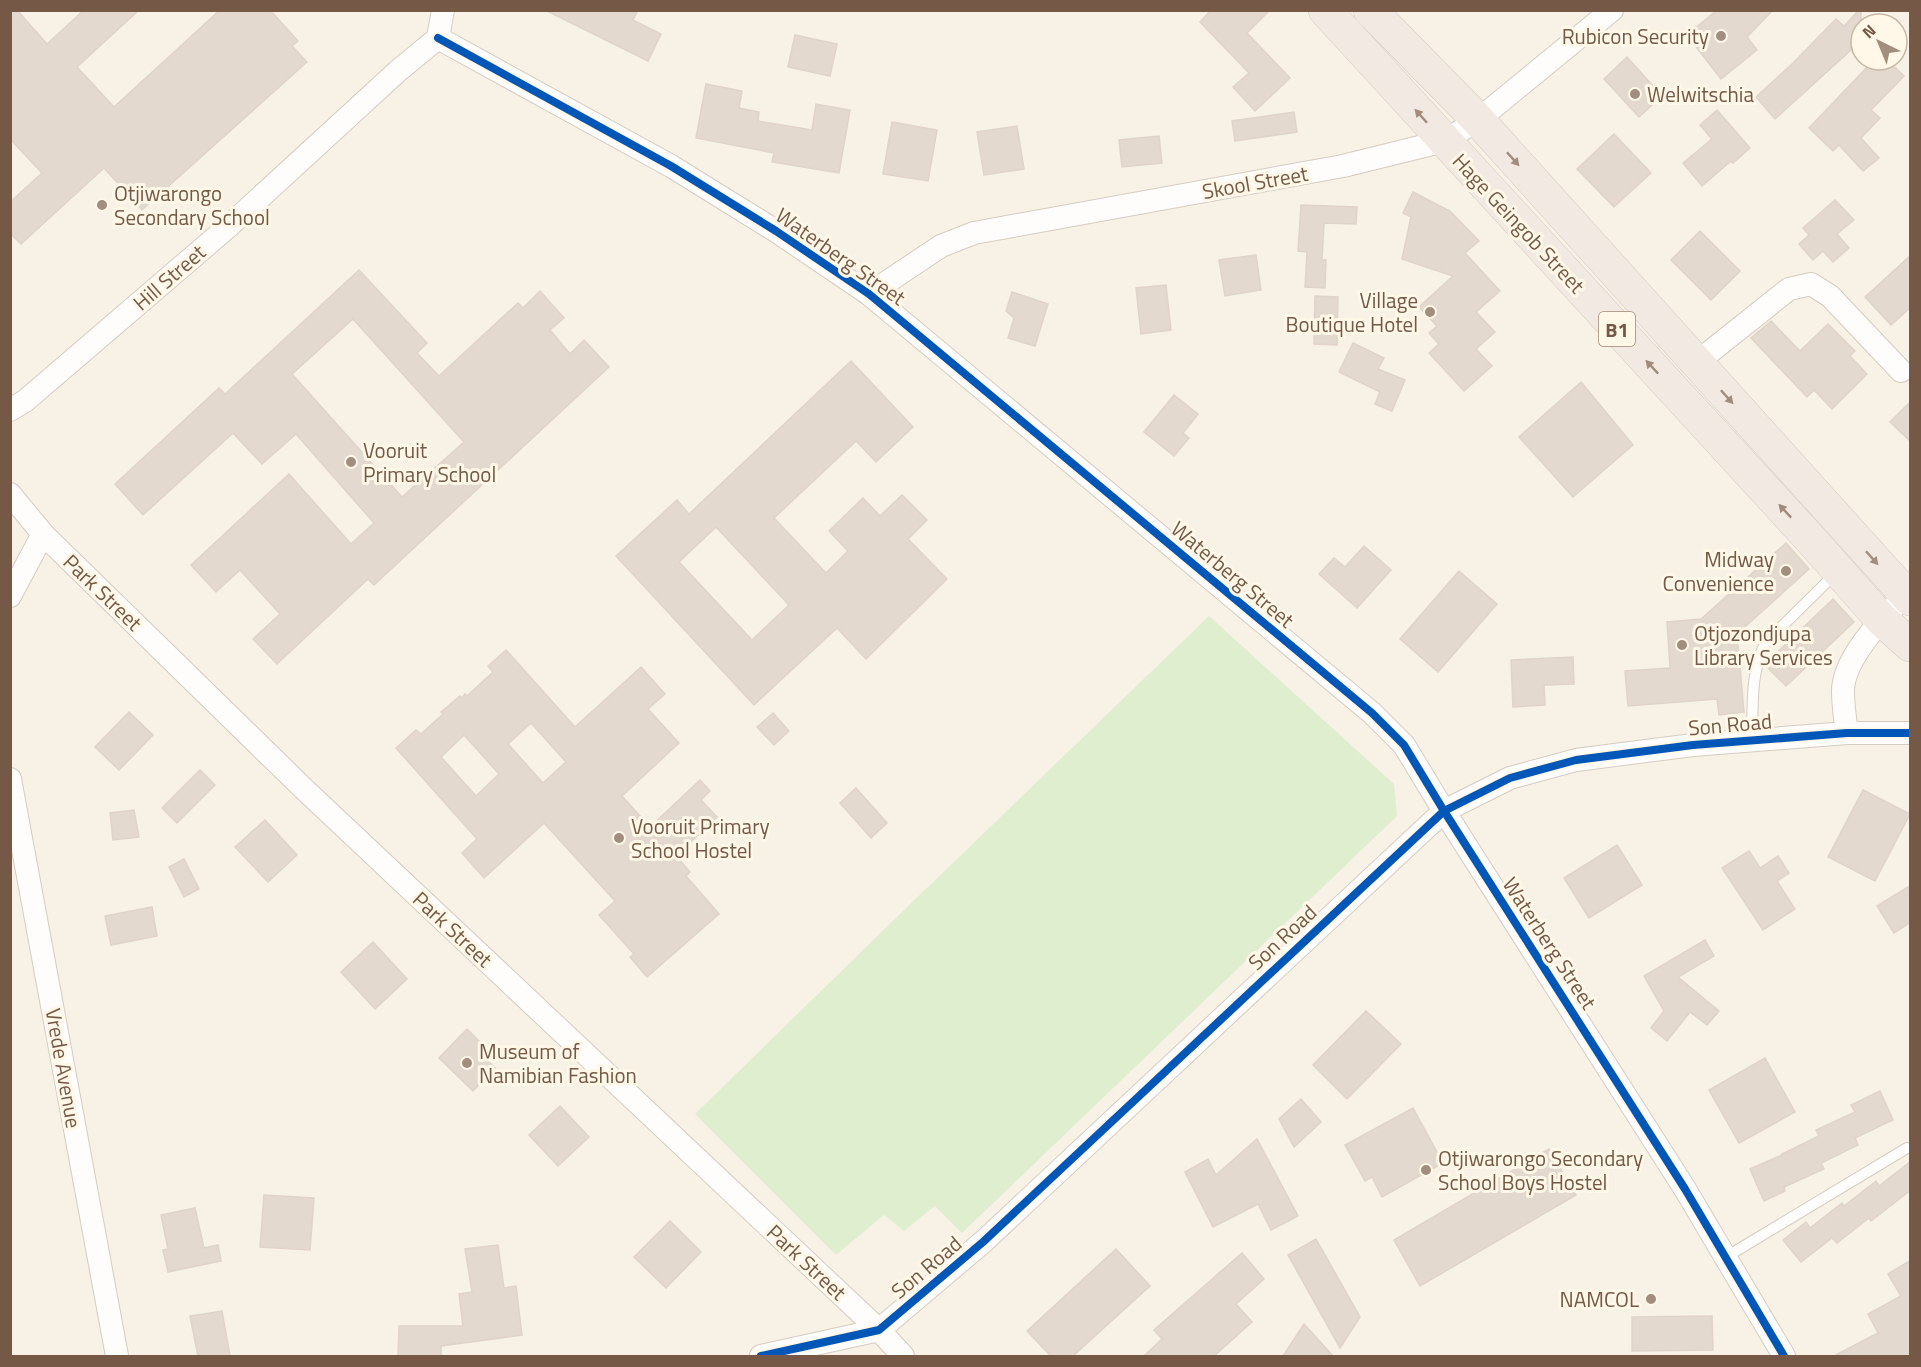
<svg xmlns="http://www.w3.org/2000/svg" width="1921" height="1367" font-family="'Titillium Web',sans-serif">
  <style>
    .green { fill: #e0eed0 }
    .building { fill: #e3d9ce; stroke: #e0d4c8; stroke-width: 1.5; fill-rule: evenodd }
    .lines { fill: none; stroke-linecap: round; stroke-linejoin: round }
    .service-casing { stroke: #d6ccc2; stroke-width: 12 }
    .minor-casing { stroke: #d6ccc2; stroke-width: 24 }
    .trunk-casing { stroke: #d5ccc3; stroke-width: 34 }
    .service { stroke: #fefdfb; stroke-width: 10 }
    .minor { stroke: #fefdfb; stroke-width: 22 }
    .trunk { stroke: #f2eae2; stroke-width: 33 }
    .cycleway-casing { stroke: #fff7e8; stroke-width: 11 }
    .cycleway { stroke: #0057b8; stroke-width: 8 }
    .oneway { fill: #a18c7d }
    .poi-dot { fill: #a28e7e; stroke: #fff7e8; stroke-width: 2 }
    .labels { text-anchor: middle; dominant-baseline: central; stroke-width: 6; stroke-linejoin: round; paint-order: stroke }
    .shield { fill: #fff7e8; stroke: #9e8877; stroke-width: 1.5 }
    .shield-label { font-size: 20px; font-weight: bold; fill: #755946 }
    .poi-label { font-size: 21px; fill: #755946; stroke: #fff7e8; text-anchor: start }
    .street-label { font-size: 21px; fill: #755946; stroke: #fff7e8 }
  </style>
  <rect width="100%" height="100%" fill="#f7f1e6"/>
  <polygon class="green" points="1209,616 1394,784 1397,816 962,1233 935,1206 904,1231 884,1215 836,1255 695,1114 903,911"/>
  <g class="building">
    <polygon points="10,10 17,10 47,44 84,10 139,10 77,67 114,107 220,10 270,10 298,41 292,46 307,62 142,210 104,168 21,244 10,233 10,202 42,173 10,139"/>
    <polygon points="545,10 638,10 633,20 661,34 648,61"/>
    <polygon points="1211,10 1270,10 1247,33 1290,78 1255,111 1233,87 1249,73 1200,22"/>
    <polygon points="1717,10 1773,10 1747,37 1757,50 1721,79 1687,35"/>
    <polygon points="1859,10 1861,10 1861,41 1775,119 1756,97 1792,64 1836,19 1844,26"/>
    <polygon points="795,35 837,44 830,76 788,67"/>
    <polygon points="1627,57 1662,96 1639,117 1604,79"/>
    <polygon points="1874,60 1887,60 1904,76 1871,110 1880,118 1861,138 1879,158 1863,171 1839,145 1833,151 1809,128"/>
    <polygon points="706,84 742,91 739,108 759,112 758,121 812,130 816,104 850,110 839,173 772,162 774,153 696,138"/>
    <polygon points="1717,110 1750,148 1733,163 1731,161 1702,186 1683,163 1712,139 1700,125"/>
    <polygon points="1294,112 1297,132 1235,141 1232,121"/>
    <polygon points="892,122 937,130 928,181 883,174"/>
    <polygon points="1017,126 1024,169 984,175 977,132"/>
    <polygon points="1614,134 1651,173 1614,207 1577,169"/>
    <polygon points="1159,136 1162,163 1122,167 1119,140"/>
    <polygon points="1413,192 1450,211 1479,241 1465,253 1500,291 1476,312 1495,332 1476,349 1492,366 1464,391 1429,353 1439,344 1429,333 1437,326 1419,307 1453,276 1402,259 1411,217 1403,213"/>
    <polygon points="1835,200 1854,220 1837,234 1849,248 1833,262 1823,251 1813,260 1799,244 1809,235 1803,228"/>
    <polygon points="1301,205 1357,207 1356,224 1324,223 1322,260 1326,260 1325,288 1305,287 1307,252 1298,251"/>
    <polygon points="1700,231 1740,271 1711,300 1671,260"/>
    <polygon points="1256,255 1261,290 1225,296 1219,260"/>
    <polygon points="1911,255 1911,307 1891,325 1865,297"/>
    <path d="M 359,270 L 427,343 L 417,353 L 439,376 L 518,303 L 523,308 L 540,291 L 564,318 L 550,330 L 570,354 L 584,340 L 609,367 L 374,585 L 368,579 L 277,664 L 253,639 L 280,614 L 240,570 L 216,592 L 191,565 L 289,474 L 351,544 L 374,523 L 296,434 L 262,464 L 233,433 L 143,515 L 115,484 L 219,388 L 225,394 ZM 353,319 L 464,442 L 402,497 L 292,374 Z"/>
    <polygon points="1166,285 1171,330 1141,334 1136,288"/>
    <polygon points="1012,292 1048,304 1035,346 1008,338 1014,318 1006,311"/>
    <polygon points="1315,296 1338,297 1337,345 1314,344"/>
    <polygon points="1771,321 1800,351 1828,324 1855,351 1850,356 1867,374 1832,409 1814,390 1807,397 1751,338"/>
    <polygon points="1353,343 1384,358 1378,369 1405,380 1392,411 1375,404 1380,392 1339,372"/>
    <path d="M 851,361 L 913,427 L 876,462 L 856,441 L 774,518 L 826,573 L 848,551 L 829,531 L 863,498 L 880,516 L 902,495 L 927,520 L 908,539 L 947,579 L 866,659 L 837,628 L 754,705 L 616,556 L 677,500 L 689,514 ZM 716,527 L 789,605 L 752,640 L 679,562 Z"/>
    <polygon points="1581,382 1633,445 1573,497 1519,437"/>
    <polygon points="1174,395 1198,414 1183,433 1189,438 1174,456 1144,432"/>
    <polygon points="1911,401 1911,442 1890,422"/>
    <polygon points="1786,543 1809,569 1737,634 1744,712 1719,715 1717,699 1628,706 1625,671 1670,668 1667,622 1701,619"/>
    <polygon points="1364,546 1391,570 1357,608 1319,574 1334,558 1345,567"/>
    <polygon points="1459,571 1497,604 1438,672 1400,639"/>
    <polygon points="1833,599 1854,622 1786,686 1765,665 1766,663"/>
    <path d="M 506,650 L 575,727 L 641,667 L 665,694 L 648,709 L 679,743 L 622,796 L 650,827 L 700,780 L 710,791 L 701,800 L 717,817 L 676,856 L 690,872 L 686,876 L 719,914 L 647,977 L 630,957 L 634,954 L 599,915 L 615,901 L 544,823 L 484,878 L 462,853 L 477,839 L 396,748 L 416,730 L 421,734 L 443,714 L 441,712 L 460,696 L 462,698 L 465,694 L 467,696 L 493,672 L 488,666 ZM 531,723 L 566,762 L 543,783 L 508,744 ZM 464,735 L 499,774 L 476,796 L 441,757 Z"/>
    <polygon points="1573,657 1574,684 1544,685 1545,705 1513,707 1511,660"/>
    <polygon points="129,712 153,735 119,770 95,747"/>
    <polygon points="773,713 789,731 774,745 757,727"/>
    <polygon points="200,770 215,785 177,823 162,808"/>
    <polygon points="856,788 887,823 871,838 840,803"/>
    <polygon points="1863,790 1910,814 1875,881 1828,857"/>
    <polygon points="134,810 139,837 113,840 110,813"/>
    <polygon points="265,820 297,855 268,882 235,847"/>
    <polygon points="1617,845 1642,885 1589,918 1564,878"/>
    <polygon points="1749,851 1760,868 1778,856 1789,873 1777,881 1795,909 1763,930 1722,868"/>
    <polygon points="184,859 199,889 184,897 169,867"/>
    <polygon points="1911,885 1911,922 1894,933 1877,906"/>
    <polygon points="152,907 157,936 111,945 105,916"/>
    <polygon points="1705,940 1714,956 1678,977 1719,1011 1707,1025 1690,1012 1667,1041 1651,1028 1664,1011 1644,976"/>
    <polygon points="373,942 407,979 375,1009 341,972"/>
    <polygon points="1366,1011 1401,1044 1347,1099 1313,1065"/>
    <polygon points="467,1029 484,1046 478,1051 495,1068 473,1091 439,1058"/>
    <polygon points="1765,1058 1795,1112 1739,1143 1709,1090"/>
    <polygon points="1880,1091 1893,1120 1855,1138 1858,1145 1821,1163 1824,1169 1784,1187 1785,1191 1764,1201 1750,1169 1782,1155 1782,1154 1819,1136 1816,1130 1855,1112 1851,1105"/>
    <polygon points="1301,1099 1321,1122 1294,1147 1279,1119"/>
    <polygon points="560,1106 589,1137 558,1166 529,1135"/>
    <polygon points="1413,1108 1443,1163 1382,1197 1372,1177 1365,1181 1345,1145"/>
    <polygon points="1257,1139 1298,1216 1271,1230 1258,1204 1213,1227 1185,1172 1208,1159 1216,1175"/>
    <polygon points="1549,1149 1576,1195 1420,1286 1394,1240"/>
    <polygon points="1911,1161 1911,1190 1871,1221 1869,1218 1837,1243 1832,1238 1801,1262 1783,1240 1806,1222 1810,1228 1842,1203 1844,1206 1876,1181 1879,1186"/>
    <polygon points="264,1195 314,1198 310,1250 260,1247"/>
    <polygon points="195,1208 204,1248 218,1245 221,1261 168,1272 163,1250 168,1249 161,1215"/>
    <polygon points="670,1221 701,1252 666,1288 634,1257"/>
    <polygon points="1316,1239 1360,1317 1340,1348 1288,1255"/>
    <polygon points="498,1245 504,1288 516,1286 522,1335 441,1346 441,1356 398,1356 399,1326 463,1326 459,1294 472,1292 465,1249"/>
    <polygon points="1116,1249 1150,1286 1073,1356 1051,1356 1027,1331"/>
    <polygon points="1242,1253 1264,1279 1236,1304 1252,1322 1214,1356 1144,1356 1162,1339 1154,1330"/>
    <polygon points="1911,1260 1911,1356 1834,1356 1878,1333 1868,1314 1901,1296 1888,1274"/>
    <polygon points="222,1311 230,1356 198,1356 190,1316"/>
    <polygon points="1712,1316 1713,1350 1632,1351 1632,1317"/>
    <polygon points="1304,1324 1333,1356 1283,1356"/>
  </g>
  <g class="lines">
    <g class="service-casing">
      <g id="service">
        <path d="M 1752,740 C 1753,707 1750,671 1766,642 L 1836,573"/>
        <polyline points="1726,1257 1907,1148"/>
      </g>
    </g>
    <g class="minor-casing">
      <g id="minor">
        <polyline points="438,38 671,166 776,231 869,294 1372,713 1404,745 1444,811 1685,1189 1784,1356"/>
        <polyline points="869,294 941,246 974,233 1343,166 1444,141 1478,120 1612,10"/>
        <polyline points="1696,363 1789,289 1811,284 1830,296 1901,371"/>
        <polyline points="10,410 25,401 229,226 399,70 438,38 443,10"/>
        <polyline points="10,494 43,534 304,789 879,1330 903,1356"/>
        <polyline points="10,596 43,534"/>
        <path d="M 1847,733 C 1845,719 1843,705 1843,691 C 1843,659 1884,616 1906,595"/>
        <polyline points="10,779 117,1356"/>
        <polyline points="761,1356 879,1330 983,1242 1444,811 1510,778 1576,760 1693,745 1847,733 1910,733"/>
      </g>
    </g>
    <g class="trunk-casing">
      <g id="trunk">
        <polyline points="1325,10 1814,543 1881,619 1910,645"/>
        <polyline points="1370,10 1478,120 1910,599"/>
      </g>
    </g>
    <use href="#service" class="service"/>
    <use href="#minor" class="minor"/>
    <use href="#trunk" class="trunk"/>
    <g class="cycleway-casing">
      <g id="cycleway">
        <polyline points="438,38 671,166 776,231 869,294 1372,713 1404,745 1444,811 1685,1189 1784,1356"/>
        <polyline points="761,1356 879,1330 983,1242 1444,811 1510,778 1576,760 1693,745 1847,733 1910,733"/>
      </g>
    </g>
    <use href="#cycleway" class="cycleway"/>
  </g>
  <defs><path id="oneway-solid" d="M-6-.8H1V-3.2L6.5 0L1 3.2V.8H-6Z" transform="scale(1.5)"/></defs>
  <g class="oneway">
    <use href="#oneway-solid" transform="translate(1421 116) rotate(-132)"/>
    <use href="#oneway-solid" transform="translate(1513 159) rotate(48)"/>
    <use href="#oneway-solid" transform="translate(1652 367) rotate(-133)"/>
    <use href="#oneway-solid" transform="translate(1727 397) rotate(48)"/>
    <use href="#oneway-solid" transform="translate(1785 511) rotate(-133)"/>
    <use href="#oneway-solid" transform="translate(1872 558) rotate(48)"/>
  </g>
  <g class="poi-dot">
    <circle cx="1721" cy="36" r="6"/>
    <circle cx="1635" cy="94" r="6"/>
    <circle cx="102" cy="205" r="6"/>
    <circle cx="1430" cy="312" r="6"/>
    <circle cx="351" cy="462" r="6"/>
    <circle cx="1786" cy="571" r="6"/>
    <circle cx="1682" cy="645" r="6"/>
    <circle cx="619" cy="838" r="6"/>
    <circle cx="467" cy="1063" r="6"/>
    <circle cx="1426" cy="1170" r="6"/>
    <circle cx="1651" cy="1299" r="6"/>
  </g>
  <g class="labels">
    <rect class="shield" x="1599" y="312" width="36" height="34" rx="4.5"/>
    <g class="shield-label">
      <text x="1617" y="329">B1</text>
    </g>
    <g class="poi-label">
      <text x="1709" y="36" text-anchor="end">Rubicon Security</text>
      <text x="1647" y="94">Welwitschia</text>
      <text x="114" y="193">Otjiwarongo<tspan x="114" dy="24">Secondary School</tspan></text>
      <text x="1418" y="300" text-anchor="end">Village<tspan x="1418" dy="24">Boutique Hotel</tspan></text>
      <text x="363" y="450">Vooruit<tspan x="363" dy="24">Primary School</tspan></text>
      <text x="1774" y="559" text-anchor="end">Midway<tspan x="1774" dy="24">Convenience</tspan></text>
      <text x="1694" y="633">Otjozondjupa<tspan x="1694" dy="24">Library Services</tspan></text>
      <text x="631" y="826">Vooruit Primary<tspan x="631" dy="24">School Hostel</tspan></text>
      <text x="479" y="1051">Museum of<tspan x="479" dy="24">Namibian Fashion</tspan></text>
      <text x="1438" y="1158">Otjiwarongo Secondary<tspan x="1438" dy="24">School Boys Hostel</tspan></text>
      <text x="1639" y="1299" text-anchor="end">NAMCOL</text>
    </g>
    <g class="street-label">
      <text transform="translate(1255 182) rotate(-10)">Skool Street</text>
      <text transform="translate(1519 223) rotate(47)">Hage Geingob Street</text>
      <text transform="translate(841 256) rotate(35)">Waterberg Street</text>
      <text transform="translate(169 277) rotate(-41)">Hill Street</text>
      <text transform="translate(1233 574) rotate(40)">Waterberg Street</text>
      <text transform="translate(103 592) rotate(44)">Park Street</text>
      <text transform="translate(1730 724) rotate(-5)">Son Road</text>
      <text transform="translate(453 929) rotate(43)">Park Street</text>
      <text transform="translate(1282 937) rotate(-43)">Son Road</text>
      <text transform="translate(1550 943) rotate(57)">Waterberg Street</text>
      <text transform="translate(64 1068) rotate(80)">Vrede Avenue</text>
      <text transform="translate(807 1262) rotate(43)">Park Street</text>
      <text transform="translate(926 1267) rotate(-40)">Son Road</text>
    </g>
  </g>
  <rect width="1921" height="1367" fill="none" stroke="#755946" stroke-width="24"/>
  <g transform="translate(1879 42) rotate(317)"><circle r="28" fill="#fff7e8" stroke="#c8b8a7" stroke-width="1.5"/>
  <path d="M0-4.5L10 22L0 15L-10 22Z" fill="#a28e7e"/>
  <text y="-9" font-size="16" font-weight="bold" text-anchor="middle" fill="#755946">N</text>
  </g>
</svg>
